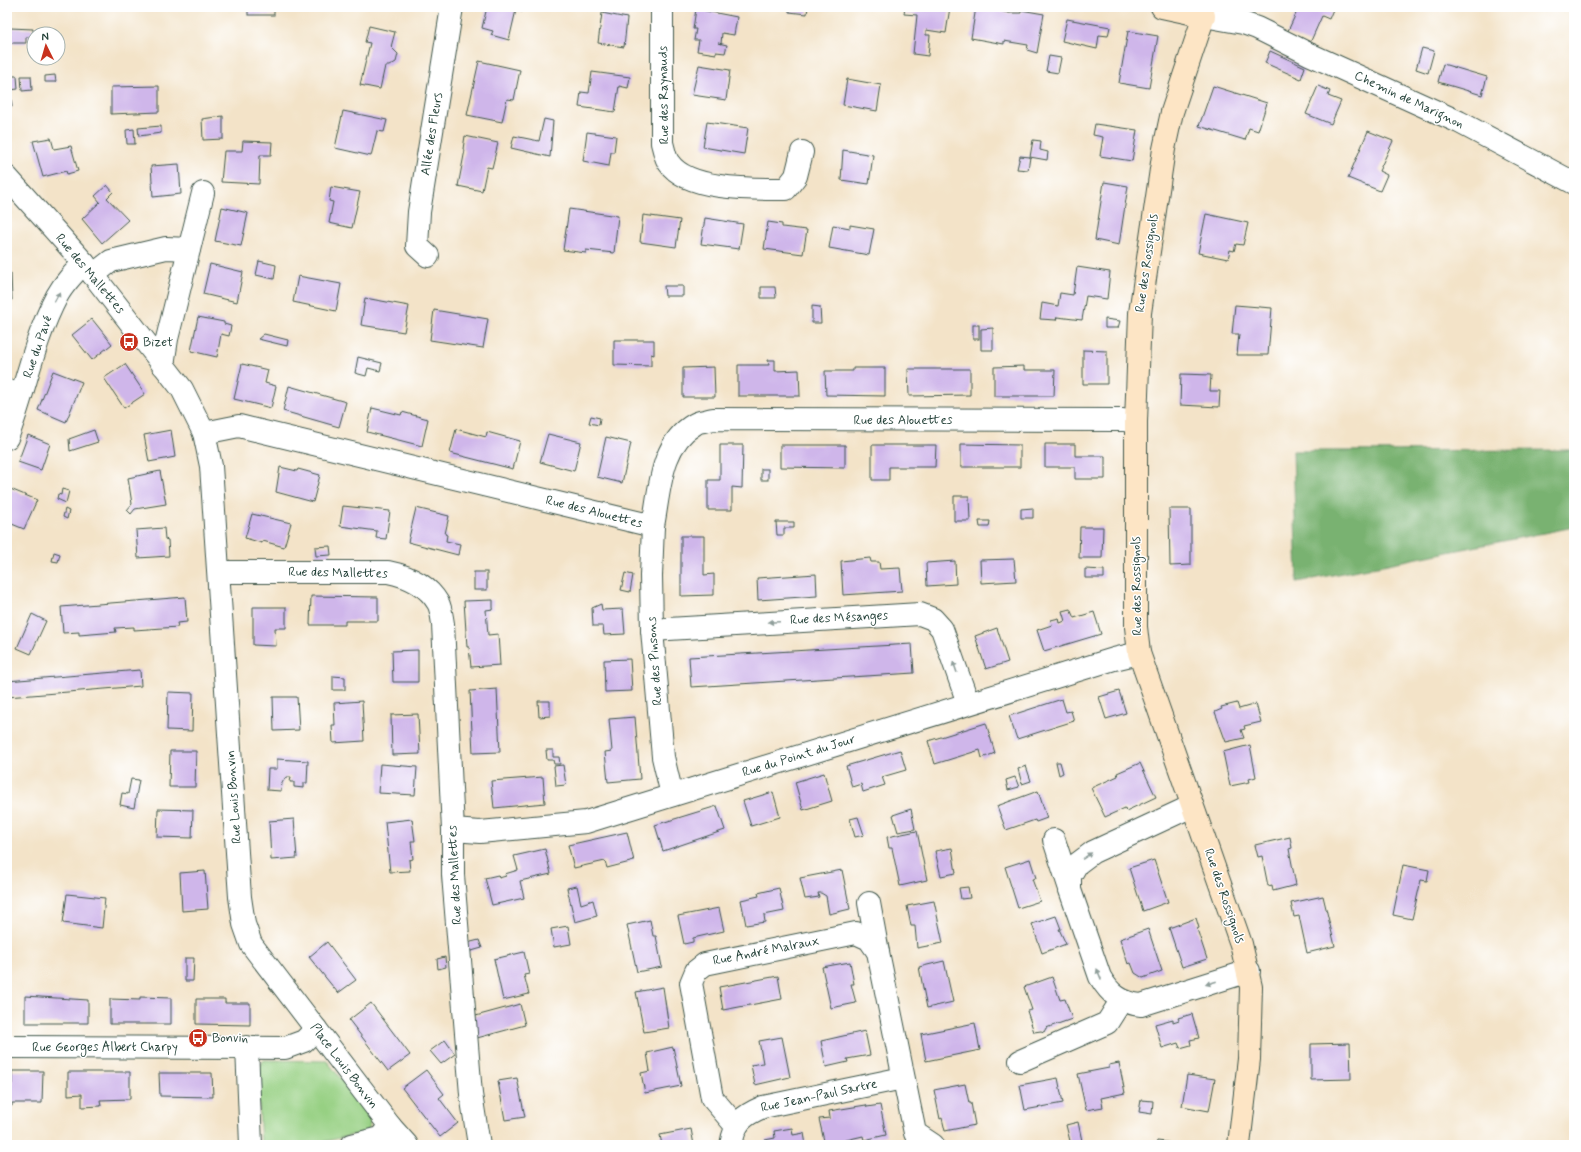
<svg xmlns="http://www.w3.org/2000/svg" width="1581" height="1152" font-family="Mynerve,sans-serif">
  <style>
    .green { fill: #97d083; stroke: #5b865c }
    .forest { fill: #79b271; stroke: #4c7852 }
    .building { fill: #cfb6ea }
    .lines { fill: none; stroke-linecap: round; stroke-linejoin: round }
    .lane-casing { stroke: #3f564a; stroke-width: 14 }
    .street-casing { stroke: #3f564a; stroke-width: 24 }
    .secondary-casing { stroke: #3f564a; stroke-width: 24 }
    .lane { stroke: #fff; stroke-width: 12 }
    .street { stroke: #fff; stroke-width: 22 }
    .secondary { stroke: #fde5c5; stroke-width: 22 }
    .oneway { fill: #8f9e9a }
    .labels { text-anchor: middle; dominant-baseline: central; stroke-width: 3; stroke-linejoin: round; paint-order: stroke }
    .street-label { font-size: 13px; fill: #1f3d34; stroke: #fff }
    .poi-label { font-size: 13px; fill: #1f3d34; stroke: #fff; text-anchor: start }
  </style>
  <rect width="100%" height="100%" fill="#fff"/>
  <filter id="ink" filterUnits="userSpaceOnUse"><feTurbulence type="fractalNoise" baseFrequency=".025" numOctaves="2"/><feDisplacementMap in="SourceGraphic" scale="8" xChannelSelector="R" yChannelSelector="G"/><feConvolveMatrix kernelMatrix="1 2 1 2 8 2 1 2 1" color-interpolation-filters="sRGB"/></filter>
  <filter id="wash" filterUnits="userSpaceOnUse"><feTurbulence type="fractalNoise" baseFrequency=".012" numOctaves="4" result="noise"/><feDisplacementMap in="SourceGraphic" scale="16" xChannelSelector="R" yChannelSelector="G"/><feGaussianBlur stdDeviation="0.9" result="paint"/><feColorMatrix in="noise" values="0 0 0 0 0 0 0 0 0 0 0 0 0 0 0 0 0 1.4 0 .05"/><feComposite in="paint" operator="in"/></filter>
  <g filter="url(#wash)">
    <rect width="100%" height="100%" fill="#f3e3c8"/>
    <polygon class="green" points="264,1060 327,1061 370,1116 370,1124 366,1132 310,1145 261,1145 257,1068"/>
    <polygon class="forest" points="1574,450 1574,527 1297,582 1293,451"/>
    <g id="blocks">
      <g class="building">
        <rect x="248" y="7" width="26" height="8"/>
        <polygon points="524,7 522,12 516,10 509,40 491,35 493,31 482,28 487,7"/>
        <polygon points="789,7 808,7 807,14 789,12"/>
        <polygon points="905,7 950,7 946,33 926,30 926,35 930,35 928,56 913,54 917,15 904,14"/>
        <polygon points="976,7 990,7 990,9 1009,13 1021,13 1021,10 1044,14 1037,53 1027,50 1028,45 1004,41 1004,44 971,38"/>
        <polygon points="1299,7 1334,7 1329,19 1322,16 1310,43 1287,33"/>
        <polygon points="696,9 737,17 734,35 722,33 721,44 718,43 727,45 725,53 716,52 716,54 697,51 699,40 694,40 696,29 693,29"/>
        <polygon points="602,13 627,18 624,47 598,43"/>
        <polygon points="1067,19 1110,27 1108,36 1099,35 1097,49 1062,41"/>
        <polygon points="369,26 395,32 391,47 398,54 396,62 389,66 385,66 380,89 360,85 370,43 365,42"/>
        <polygon points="10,28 33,29 33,37 26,37 26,43 9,43"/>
        <polygon points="1128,31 1158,36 1149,88 1119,83"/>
        <polygon points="1422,48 1434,51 1428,73 1416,69"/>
        <polygon points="1270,51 1305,67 1301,79 1265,63"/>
        <polygon points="1049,56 1061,58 1058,73 1046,71"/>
        <polygon points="479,61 520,70 514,100 507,99 502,122 467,115"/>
        <polygon points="1443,64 1487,77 1482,95 1438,82"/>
        <polygon points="699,65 730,70 726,100 692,95"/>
        <polygon points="592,72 630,77 628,88 619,86 615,112 579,107 581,92 589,93"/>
        <polygon points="55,75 56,82 45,82 45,76"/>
        <polygon points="7,76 17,76 18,89 10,90 12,107 7,107"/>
        <polygon points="21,76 31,76 32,90 22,91"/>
        <polygon points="847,79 881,85 877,111 843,105"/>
        <polygon points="159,86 159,112 111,114 111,87"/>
        <polygon points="1213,86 1267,103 1258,131 1249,128 1245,140 1199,126"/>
        <polygon points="1318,86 1330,91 1328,96 1341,101 1331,124 1306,114"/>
        <polygon points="343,111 387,120 384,132 377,131 371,156 335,148"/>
        <polygon points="223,116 223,139 203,140 202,119"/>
        <polygon points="544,119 553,121 550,157 511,148 514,136 539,141"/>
        <polygon points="707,122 748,128 744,154 703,147"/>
        <polygon points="1095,124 1137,130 1132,161 1100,156 1103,137 1093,135"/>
        <polygon points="161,126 161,133 139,136 138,128"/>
        <polygon points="134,129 135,144 127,144 126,130"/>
        <polygon points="1368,131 1393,141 1379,171 1387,175 1380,191 1348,178"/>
        <polygon points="587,132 616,136 614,152 611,152 609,166 583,161"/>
        <polygon points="465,136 498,143 492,168 487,167 482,191 458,186 465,150 463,149"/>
        <polygon points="51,138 54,149 71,146 78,171 67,174 66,171 43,177 33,141"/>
        <polygon points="1033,140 1041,141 1040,150 1048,152 1047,160 1030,157"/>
        <polygon points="243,141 272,142 271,155 260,155 259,184 221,182 224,151 242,151"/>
        <polygon points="843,150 873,155 869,184 841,180"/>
        <polygon points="1020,156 1030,157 1028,170 1017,169"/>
        <polygon points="179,164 181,194 153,197 151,166"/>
        <polygon points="1104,182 1128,186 1119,245 1095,240"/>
        <polygon points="107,185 113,192 107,198 128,220 102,243 82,219 100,202 95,196"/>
        <polygon points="331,187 360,192 352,228 329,223 333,202 329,201"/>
        <polygon points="222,207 248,213 241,246 215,241"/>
        <polygon points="569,209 618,216 614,253 586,250 586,253 563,250"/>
        <polygon points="1206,214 1248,223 1243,245 1236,244 1234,251 1230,250 1228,259 1198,253"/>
        <polygon points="643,215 680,220 676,247 640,242"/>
        <polygon points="705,218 743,224 739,249 701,244"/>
        <polygon points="768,222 782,224 782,227 807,230 803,254 764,249"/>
        <polygon points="833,225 850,228 850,225 874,229 869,255 829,248"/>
        <polygon points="259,261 276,265 274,279 256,275"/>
        <polygon points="210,264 243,272 237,302 203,294"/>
        <polygon points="1077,267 1110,272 1107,299 1086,296 1082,320 1057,317 1056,320 1040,319 1042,303 1058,306 1060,293 1073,295"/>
        <polygon points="7,273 11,273 12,300 7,300"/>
        <polygon points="298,276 341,284 336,311 293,302"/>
        <polygon points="664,286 683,286 683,296 665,296"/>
        <polygon points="761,287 775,287 776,298 761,298"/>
        <polygon points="365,298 409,306 404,332 361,325"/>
        <polygon points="1235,305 1272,308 1268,355 1237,355 1239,334 1232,334"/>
        <polygon points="812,306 820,307 821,323 812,323"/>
        <polygon points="434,310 488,319 483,348 430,340"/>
        <polygon points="198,317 224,322 224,324 231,326 229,336 221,334 217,357 191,351"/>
        <polygon points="92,319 112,344 92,360 72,335"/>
        <polygon points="1105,319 1120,321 1118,328 1105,328"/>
        <rect x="973" y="325" width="6" height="14"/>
        <polygon points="993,328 993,350 981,350 981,329"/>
        <polygon points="264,334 288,340 287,346 258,339"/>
        <polygon points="614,340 654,340 654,355 651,354 651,366 614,365"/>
        <polygon points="1083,350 1107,351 1107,384 1083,384"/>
        <polygon points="358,357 382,363 380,371 368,368 366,376 355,373"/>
        <polygon points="768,360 775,360 775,371 799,370 800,396 738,396 738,365 769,365"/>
        <polygon points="125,364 145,394 124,408 104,378"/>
        <polygon points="242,364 268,370 265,383 276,386 271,408 234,399"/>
        <polygon points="1024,366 1024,370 1055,370 1054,396 994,396 994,367"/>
        <polygon points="714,367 715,397 683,397 683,368"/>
        <polygon points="853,368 885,368 885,396 826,395 825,371 853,371"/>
        <polygon points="908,369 970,369 970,395 909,396"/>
        <polygon points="53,371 82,382 66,422 38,410"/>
        <polygon points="1181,374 1211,375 1210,391 1220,391 1219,407 1180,405"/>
        <polygon points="289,386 346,402 339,427 283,411"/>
        <polygon points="372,408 401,415 402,412 428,419 422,446 367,432"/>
        <polygon points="591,416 600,418 599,425 589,423"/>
        <polygon points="456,429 486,437 487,432 520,441 513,469 450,453"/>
        <polygon points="94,430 98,442 70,451 69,439"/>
        <polygon points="171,430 175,457 149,462 144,435"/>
        <polygon points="548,434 581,442 574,471 540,462"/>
        <polygon points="28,435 50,444 41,470 18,462"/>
        <polygon points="606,437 631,443 622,483 597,477"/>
        <polygon points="961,444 1020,445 1020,467 961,467"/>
        <polygon points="1045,444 1075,444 1075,456 1105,456 1105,479 1075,479 1075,467 1045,467"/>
        <polygon points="720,445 743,445 742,488 732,487 732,510 708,510 708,480 720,480"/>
        <polygon points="780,445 845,445 845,468 780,467"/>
        <polygon points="872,445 936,445 935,467 889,467 889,480 872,480"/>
        <polygon points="280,467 297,471 298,469 320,475 313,502 276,492"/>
        <rect x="761" y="469" width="7" height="11"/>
        <polygon points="160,471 166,504 135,509 131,514 127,510 132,504 128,478"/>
        <polygon points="8,488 37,500 24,529 7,522"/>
        <polygon points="62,489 69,491 66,503 57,499 58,494 61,495"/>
        <polygon points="954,496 969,496 970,521 954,521"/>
        <polygon points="343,506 390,511 386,539 376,538 377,531 340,526"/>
        <polygon points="416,508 449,516 445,534 447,535 446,541 460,544 458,555 408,542"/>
        <polygon points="1033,508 1033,518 1021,518 1021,509"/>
        <polygon points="65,509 69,511 67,519 63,517"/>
        <polygon points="1169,509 1191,509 1191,565 1170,566"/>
        <polygon points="252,514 291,523 284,547 263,541 262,543 245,538"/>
        <polygon points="979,521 990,521 989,527 980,527"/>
        <polygon points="776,522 794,522 794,528 784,528 784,535 777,535"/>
        <polygon points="1080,527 1103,527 1102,558 1079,558"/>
        <polygon points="164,528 165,539 168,540 169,556 138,558 136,530"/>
        <polygon points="681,536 704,536 704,575 714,574 714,595 681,596"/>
        <polygon points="330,546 331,555 316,556 315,547"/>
        <polygon points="54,552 60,554 58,562 52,561"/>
        <polygon points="870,558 871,562 879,562 880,569 900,568 902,591 843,595 841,561"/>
        <polygon points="1014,559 1016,581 981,583 980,560"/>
        <polygon points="955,561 956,584 927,586 926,563"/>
        <polygon points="1085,569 1104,570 1104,578 1085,578"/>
        <rect x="474" y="572" width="13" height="18"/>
        <polygon points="625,573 633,575 630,592 621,590"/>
        <polygon points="816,574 817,596 758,600 757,578"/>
        <polygon points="311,596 378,597 378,621 345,621 345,625 310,625"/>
        <polygon points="185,597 187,622 177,623 178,627 134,630 134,627 115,628 116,632 79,635 79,632 63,633 61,607"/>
        <polygon points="493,600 493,609 486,610 488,635 498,634 500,665 471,667 469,647 467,647 464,601"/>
        <polygon points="601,604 602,610 623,609 625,634 604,635 603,626 593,626 592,608"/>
        <polygon points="253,607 286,607 286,628 275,628 276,646 253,645"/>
        <polygon points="1070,609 1074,618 1094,612 1101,634 1044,651 1037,630 1052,625 1051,620 1059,618 1060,623 1065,621 1062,611"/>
        <polygon points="32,614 46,621 31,654 17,648"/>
        <polygon points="997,628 1008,662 986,669 975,636"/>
        <polygon points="912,644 914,673 691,687 689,657"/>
        <polygon points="418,650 418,682 393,682 392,651"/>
        <polygon points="630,659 632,691 605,692 604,660"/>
        <polygon points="140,670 141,686 7,697 7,681"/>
        <polygon points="333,676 345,677 345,690 333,690"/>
        <polygon points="497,689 500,752 473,753 470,691"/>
        <polygon points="1119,691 1126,713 1106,719 1099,697"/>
        <polygon points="168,692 193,693 192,731 167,730"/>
        <polygon points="273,697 297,697 299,730 274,731"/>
        <polygon points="1062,699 1066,712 1071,711 1074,721 1017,739 1009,716"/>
        <polygon points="362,701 364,741 333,743 332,725 335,725 334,703"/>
        <polygon points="538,701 550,701 550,716 539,717"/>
        <polygon points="1237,703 1239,709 1256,704 1261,722 1244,726 1245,729 1241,730 1244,738 1226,742 1215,712 1222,709 1221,707"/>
        <polygon points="418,714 420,754 392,755 391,715"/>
        <polygon points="635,717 640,779 608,782 605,752 612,751 609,719"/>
        <polygon points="986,723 995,753 982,758 980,750 935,764 928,741"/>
        <polygon points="1250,745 1256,777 1249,779 1250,782 1230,786 1223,752"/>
        <polygon points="546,750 553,750 553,757 559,757 560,764 554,764 553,760 547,760"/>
        <polygon points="900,750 906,770 882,777 885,785 863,792 861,784 852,787 846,766"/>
        <polygon points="170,751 196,751 195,787 169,787"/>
        <polygon points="277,759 308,761 307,783 304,783 304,788 294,787 294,782 290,782 291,777 286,777 282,783 281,791 267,790 268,769 277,769"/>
        <polygon points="1056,762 1060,762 1063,773 1059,775"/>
        <polygon points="1140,763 1156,797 1126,811 1125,808 1105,817 1091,788 1118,776 1117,773"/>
        <polygon points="380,764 417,767 415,795 378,793"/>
        <polygon points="563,765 566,785 556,786 554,766"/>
        <polygon points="1026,766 1031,781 1022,784 1018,769"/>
        <polygon points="824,773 832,801 803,810 795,782"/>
        <polygon points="543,777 545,803 494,808 491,781"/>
        <polygon points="1015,777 1019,787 1008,790 1006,780"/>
        <polygon points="131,779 139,780 134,808 120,805 122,793 128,794"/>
        <polygon points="1038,791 1047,818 1036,822 1035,820 1006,830 997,806"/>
        <polygon points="773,792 780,817 751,826 743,801"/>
        <polygon points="717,806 725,830 663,851 655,825"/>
        <polygon points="158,809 193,810 192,838 157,837"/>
        <polygon points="911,809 915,829 898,832 893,815"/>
        <polygon points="858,817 864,835 855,837 850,819"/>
        <polygon points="294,819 297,858 271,860 269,821"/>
        <polygon points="412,819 415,841 411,841 413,859 409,860 410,871 390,872 385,822"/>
        <polygon points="917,831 927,880 900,886 892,848 889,848 887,837"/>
        <polygon points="627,832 634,861 607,868 605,861 574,868 568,845"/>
        <polygon points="1290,837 1292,848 1289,849 1296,885 1273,891 1272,885 1268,886 1262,856 1258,857 1255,845"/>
        <polygon points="952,848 956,873 941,876 935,851"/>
        <polygon points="545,849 551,874 520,881 524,898 492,905 485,878 498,875 499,878 506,876 505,874 518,870 514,856"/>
        <polygon points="1030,859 1036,878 1032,879 1040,901 1018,908 1005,867"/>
        <polygon points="1154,860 1168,902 1143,911 1129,868"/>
        <polygon points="1403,865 1429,870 1427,881 1421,880 1412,919 1393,915"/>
        <polygon points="842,870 850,909 829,914 826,896 821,893 818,893 819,897 805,899 800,878"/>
        <polygon points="205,871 208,909 182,911 180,873"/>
        <polygon points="577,886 581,904 593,900 597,916 575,922 567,888"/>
        <polygon points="968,887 970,898 961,899 959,888"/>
        <polygon points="779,888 784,911 764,915 765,922 746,925 741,900 759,896 758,893"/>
        <polygon points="67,894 105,898 102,928 63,923"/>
        <polygon points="1323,896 1335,946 1307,953 1299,916 1294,917 1291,903"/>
        <polygon points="934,901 943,943 917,948 915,926 911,926 907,906"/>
        <polygon points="719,908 724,931 693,938 693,942 684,944 678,916"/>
        <polygon points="1056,916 1061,929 1059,929 1066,944 1042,953 1032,924"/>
        <polygon points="1196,918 1199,928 1197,929 1207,959 1182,967 1169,928"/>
        <polygon points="650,920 653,936 656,936 662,967 637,972 627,925"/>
        <polygon points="568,926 571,944 554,947 551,929"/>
        <polygon points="1148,929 1162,971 1143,978 1135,973 1131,963 1128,964 1120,939"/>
        <polygon points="479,940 482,948 468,952 467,943"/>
        <polygon points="327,942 356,980 338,993 309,957"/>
        <polygon points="524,952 529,974 524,975 529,994 503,1000 494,959"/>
        <polygon points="445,957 446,967 438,969 437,959"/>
        <polygon points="185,958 194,958 193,981 185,981"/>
        <polygon points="944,961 953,1002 927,1008 919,967"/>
        <polygon points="850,962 854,984 851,984 856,1003 831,1008 822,967"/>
        <polygon points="778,976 782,999 723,1010 719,987"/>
        <polygon points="1052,977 1060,1000 1065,999 1072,1019 1046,1028 1044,1032 1041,1031 1034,1032 1027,1011 1032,1010 1024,987"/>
        <polygon points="663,987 669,1028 644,1032 636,992"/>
        <polygon points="25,996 88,1000 88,1023 25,1023"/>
        <polygon points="140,997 171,998 171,1024 110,1024 110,999 140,1000"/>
        <polygon points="196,999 225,999 225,1003 250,1003 250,1025 196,1024"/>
        <polygon points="371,1003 410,1055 388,1071 349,1020"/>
        <polygon points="520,1004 525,1025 477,1038 472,1017"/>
        <polygon points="1192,1014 1199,1038 1190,1040 1191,1045 1180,1048 1178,1043 1162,1048 1155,1024 1173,1019 1173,1022 1179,1020 1178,1018"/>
        <polygon points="975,1023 980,1050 926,1061 921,1034"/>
        <polygon points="865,1031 870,1055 847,1059 848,1062 826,1067 821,1041"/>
        <polygon points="782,1037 790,1077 755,1085 751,1065 763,1063 759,1041"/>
        <polygon points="445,1040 455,1054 441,1064 430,1051"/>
        <polygon points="1350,1043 1351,1079 1311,1080 1311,1044"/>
        <polygon points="673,1047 681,1086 645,1093 641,1073 650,1071 647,1053"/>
        <polygon points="1119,1063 1125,1093 1101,1098 1103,1107 1086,1110 1078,1074 1109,1068 1109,1065"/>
        <polygon points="426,1070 444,1094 439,1098 458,1123 440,1137 402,1088"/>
        <polygon points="12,1071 43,1071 42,1103 12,1103 12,1106 7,1106 7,1084 12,1084"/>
        <polygon points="68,1072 130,1072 130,1099 100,1100 101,1106 82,1107 82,1094 68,1095"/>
        <polygon points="159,1073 212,1073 213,1097 160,1096"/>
        <polygon points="1187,1075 1215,1079 1209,1111 1182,1106"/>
        <polygon points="517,1078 525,1117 505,1120 498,1081"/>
        <polygon points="1058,1078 1063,1103 1025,1110 1020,1085"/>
        <polygon points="965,1084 969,1103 971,1103 975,1125 945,1131 942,1118 940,1119 934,1090"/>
        <polygon points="1141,1100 1153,1101 1152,1114 1139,1112"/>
        <polygon points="866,1105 867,1107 880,1105 886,1135 864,1140 863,1136 825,1145 819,1119 830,1118 829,1111"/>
        <polygon points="1078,1122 1082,1141 1076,1145 1071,1145 1066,1125"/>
        <polygon points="792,1128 793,1135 804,1133 806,1145 766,1145 765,1140 775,1138 774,1131"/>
        <polygon points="691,1129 694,1145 662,1145 660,1135"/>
        <polygon points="1157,1141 1182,1144 1182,1145 1156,1145"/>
      </g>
    </g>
  </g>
  <g filter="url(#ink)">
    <use href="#blocks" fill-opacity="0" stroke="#3f564a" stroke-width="1"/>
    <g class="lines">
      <g class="lane-casing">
        <polyline id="lane" points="7,385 23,391"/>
      </g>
      <g class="street-casing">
        <g id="street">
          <path d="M 662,7 L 662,143 C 664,149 665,158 669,163 C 688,191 755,189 786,189 L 796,176 L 802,152"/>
          <polyline points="1204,16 1243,23 1257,28 1309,54 1459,122 1574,183"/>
          <polyline points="7,177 84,263 182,389 204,433 211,466 240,897 244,924 251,944 390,1126 407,1145"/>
          <polyline points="428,256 417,246 419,212 452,7"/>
          <polyline points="93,275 111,261 166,248 189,249"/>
          <polyline points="163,365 167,339 203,193"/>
          <path d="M 204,433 L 239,426 L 653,526 C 660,490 660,444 695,424 C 699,421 707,421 713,419 L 1123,420 L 1136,422"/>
          <path d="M 7,438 C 25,392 33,341 57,296 C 64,283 74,273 84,263"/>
          <polyline points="653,526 651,576 652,630 663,757 672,795"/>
          <path d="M 219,572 L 388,572 C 408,576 427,584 438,603 C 441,608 442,618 443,624 L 453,830 L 453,875 L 471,1094 L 479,1145"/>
          <polyline points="652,630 920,614 933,619 942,629 968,703"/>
          <path d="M 1192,806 L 1093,852 L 1077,864 L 1070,876 L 1070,890 L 1100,977 C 1110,994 1121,1003 1141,1005 L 1249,971"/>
          <polyline points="453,830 480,832 586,822 1114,659 1139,653"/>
          <polyline points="1054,840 1070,889"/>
          <polyline points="869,903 878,952"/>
          <polyline points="7,1047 285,1048 304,1041 316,1029"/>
          <polyline points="247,1047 251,1145"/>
          <polyline points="1020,1061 1107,1023 1121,1001"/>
          <polyline points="736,1126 712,1098 691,983 696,971 705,964 856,933 869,939 878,952 915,1133 933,1145"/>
          <polyline points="352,1145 380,1138 390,1126"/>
          <path d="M 731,1145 C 735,1122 742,1116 763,1107 L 903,1078"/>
        </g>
      </g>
      <g class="secondary-casing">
        <polyline id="secondary" points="1162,7 1204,16 1172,112 1164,149 1140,313 1136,422 1136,627 1139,653 1241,944 1251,987 1249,1059 1239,1145"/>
      </g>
      <use href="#lane" class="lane"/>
      <use href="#street" class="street"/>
      <use href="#secondary" class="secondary"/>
    </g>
    <defs><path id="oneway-solid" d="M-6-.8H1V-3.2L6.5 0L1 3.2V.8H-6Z"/></defs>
    <g class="oneway">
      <use href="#oneway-solid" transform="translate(57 297) rotate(-61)"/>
      <use href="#oneway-solid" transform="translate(774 622) rotate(177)"/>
      <use href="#oneway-solid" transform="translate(955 667) rotate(-109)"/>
      <use href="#oneway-solid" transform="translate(1087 856) rotate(-35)"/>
      <use href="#oneway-solid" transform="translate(1099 974) rotate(-112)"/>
      <use href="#oneway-solid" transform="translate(1211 983) rotate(163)"/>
    </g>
  </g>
  <defs>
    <g id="bus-disc" transform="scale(1)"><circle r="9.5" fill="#c8321e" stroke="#fff"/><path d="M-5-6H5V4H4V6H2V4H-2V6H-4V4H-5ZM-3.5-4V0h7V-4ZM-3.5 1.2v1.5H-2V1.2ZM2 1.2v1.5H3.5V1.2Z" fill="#fff"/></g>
  </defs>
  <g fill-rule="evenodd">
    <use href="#bus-disc" x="129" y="342"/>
    <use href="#bus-disc" x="198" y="1038"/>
  </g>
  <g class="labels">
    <g class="street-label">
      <text transform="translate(664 95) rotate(-91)">Rue des Raynauds</text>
      <text transform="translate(1409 100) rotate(25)">Chemin de Marignon</text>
      <text transform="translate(432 134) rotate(-81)">Allée des Fleurs</text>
      <text transform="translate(1147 263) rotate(-82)">Rue des Rossignols</text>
      <text transform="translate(90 274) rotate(50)">Rue des Mallettes</text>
      <text transform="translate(38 347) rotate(-71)">Rue du Pavé</text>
      <text x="903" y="420">Rue des Alouettes</text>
      <text transform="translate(594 512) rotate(14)">Rue des Alouettes</text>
      <text transform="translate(338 573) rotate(1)">Rue des Mallettes</text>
      <text transform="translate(1137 586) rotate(-91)">Rue des Rossignols</text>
      <text transform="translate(839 618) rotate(-3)">Rue des Mésanges</text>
      <text transform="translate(655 661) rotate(-94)">Rue des Pinsons</text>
      <text transform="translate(799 756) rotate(-17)">Rue du Point du Jour</text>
      <text transform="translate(234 797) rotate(-94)">Rue Louis Bonvin</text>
      <text transform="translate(455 875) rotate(-93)">Rue des Mallettes</text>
      <text transform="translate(1224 896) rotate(71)">Rue des Rossignols</text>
      <text transform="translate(766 951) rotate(-11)">Rue André Malraux</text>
      <text x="105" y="1047">Rue Georges Albert Charpy</text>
      <text transform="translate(344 1066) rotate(53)">Place Louis Bonvin</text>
      <text transform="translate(819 1096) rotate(-12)">Rue Jean-Paul Sartre</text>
    </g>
    <g class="poi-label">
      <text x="143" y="342">Bizet</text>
      <text x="212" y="1038">Bonvin</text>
    </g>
  </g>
  <rect width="1581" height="1152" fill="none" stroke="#fff" stroke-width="24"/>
  <g transform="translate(46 46) rotate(355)"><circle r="19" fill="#ffffff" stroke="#a5b1ae"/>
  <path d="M0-3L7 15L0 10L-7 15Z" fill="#c8321e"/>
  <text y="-6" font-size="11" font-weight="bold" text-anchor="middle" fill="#1f3d34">N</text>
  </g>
</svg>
